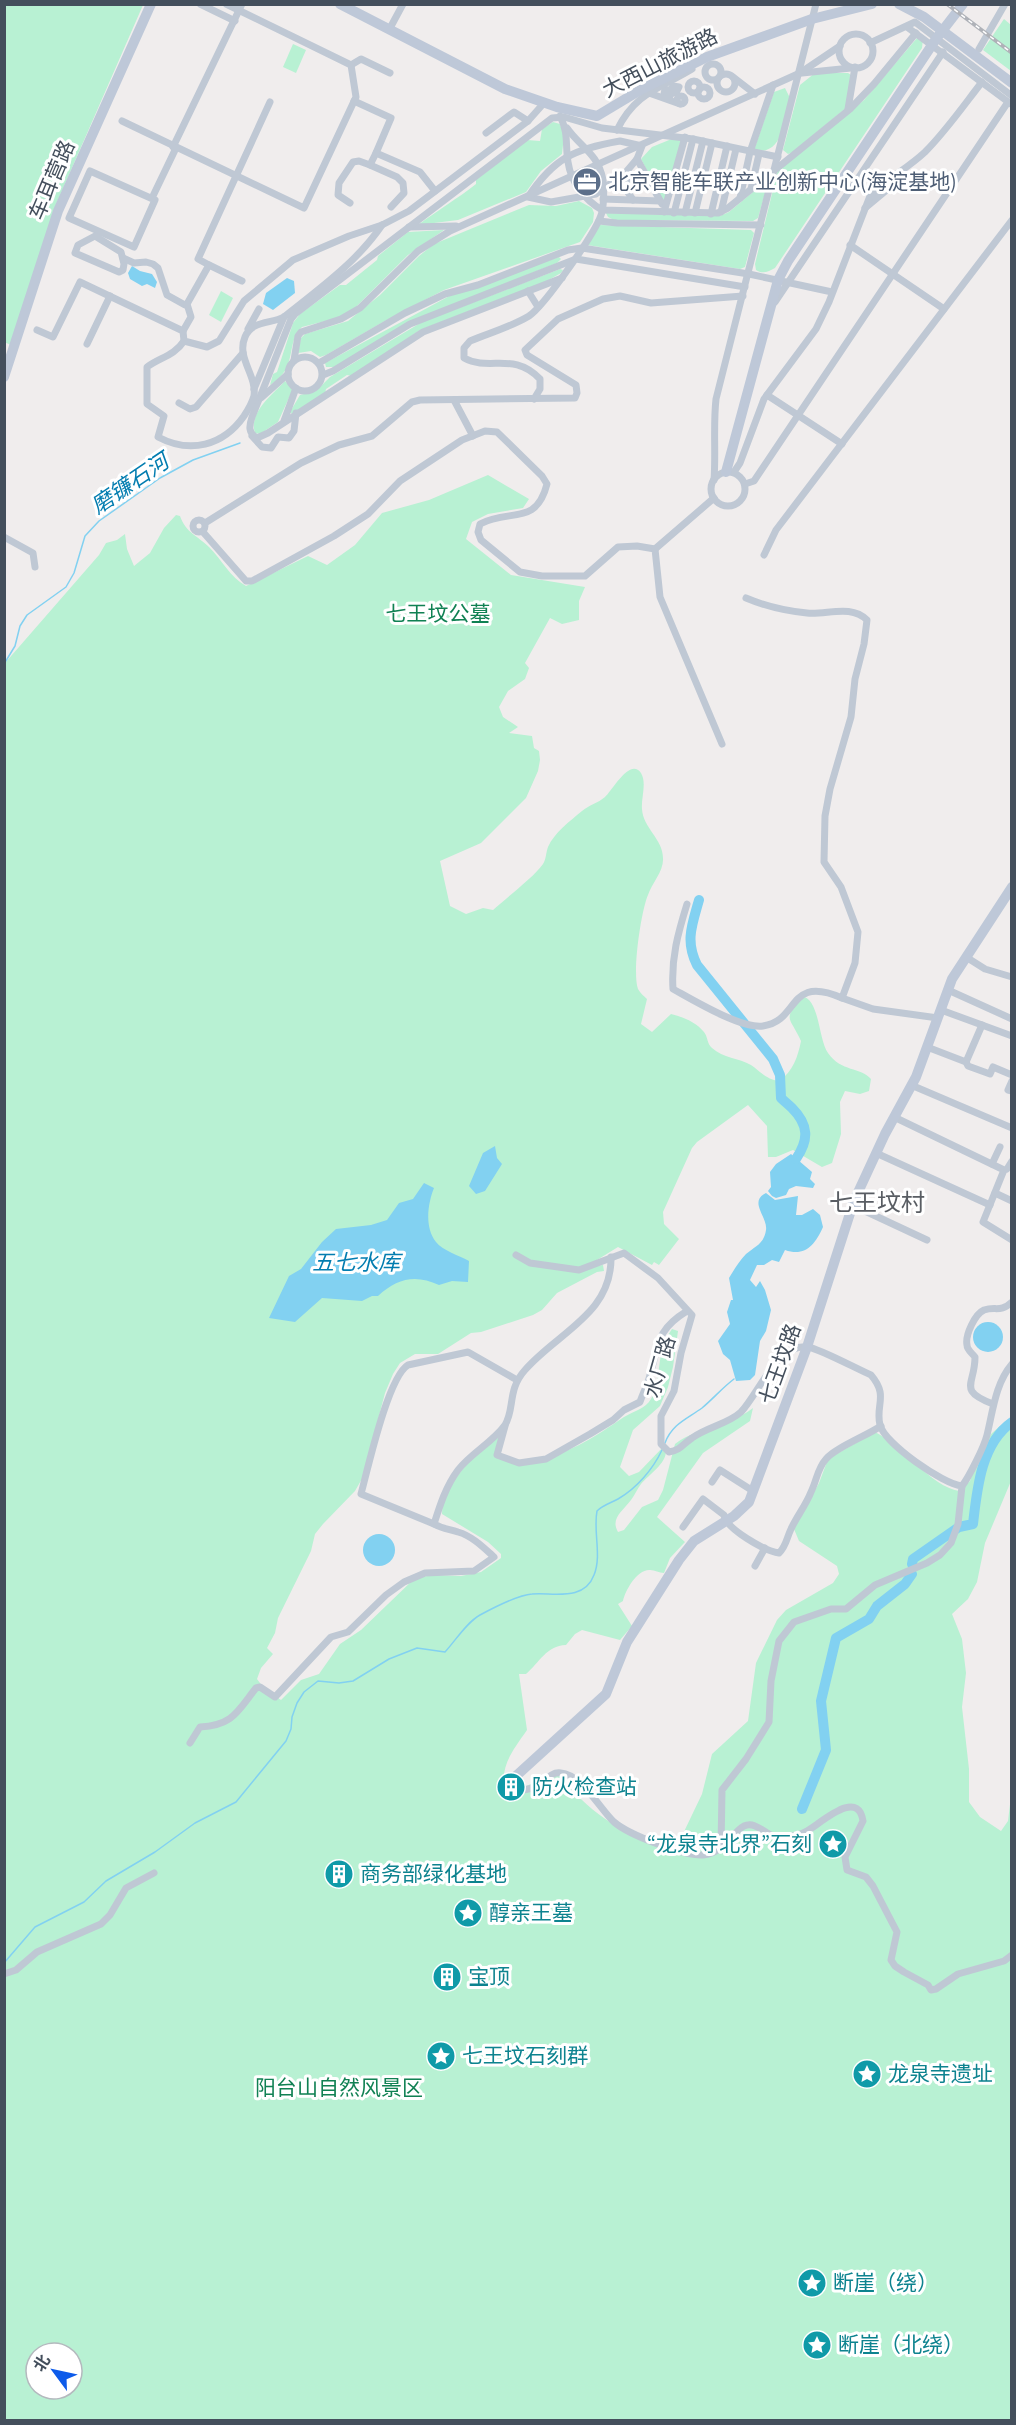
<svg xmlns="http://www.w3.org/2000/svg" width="1016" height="2425" font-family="'Source Sans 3','Noto Sans SC',sans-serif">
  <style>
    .green { fill: #b8f1d3; fill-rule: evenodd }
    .water { fill: #82d1f1 }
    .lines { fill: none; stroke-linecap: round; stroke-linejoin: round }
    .stream { stroke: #82d1f1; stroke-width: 1.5 }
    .river { stroke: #82d1f1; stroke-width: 10 }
    .street { stroke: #bfc8d4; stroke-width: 7 }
    .secondary { stroke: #bec8d8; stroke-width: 10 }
    .rail-casing { stroke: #afb2b8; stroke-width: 4 }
    .rail { stroke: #fff; stroke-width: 1.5; stroke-dasharray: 4.5; stroke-linecap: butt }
    .labels { text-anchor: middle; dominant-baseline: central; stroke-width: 6; stroke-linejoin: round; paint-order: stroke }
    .street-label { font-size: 21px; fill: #444f5c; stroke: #fff }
    .service-label { font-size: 21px; fill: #4e5e75; stroke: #fff; text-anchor: start }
    .park-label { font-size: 21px; fill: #108153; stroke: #fff }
    .culture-label { font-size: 21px; fill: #0d838f; stroke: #fff; text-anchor: start }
    .water-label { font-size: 22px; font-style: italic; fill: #037db0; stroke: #fff }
    .quarter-label { font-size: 24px; fill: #595d63; stroke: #fff }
  </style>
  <rect width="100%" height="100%" fill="#f0eded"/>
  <g class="green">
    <polygon points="4,5 143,5 54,209 11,345 4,342"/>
    <polygon points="1004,19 1011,25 1011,71 983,50"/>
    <path d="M 917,38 L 923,39 L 922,48 L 775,268 C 769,271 763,275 756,270 L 755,264 L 778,169 L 864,100 Z"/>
    <polygon points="293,44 306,50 296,73 283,67"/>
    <polygon points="815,73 848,73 851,75 846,108 793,152 788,154 783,150 800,85"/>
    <path d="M 785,88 L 790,98 C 785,118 783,157 754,150 L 774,92 Z"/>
    <path d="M 553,122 L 560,124 L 564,136 L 562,154 L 541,171 L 526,192 L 458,220 L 418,225 C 438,210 457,199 476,184 L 476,180 L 527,140 L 540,141 L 542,129 Z"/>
    <polygon points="674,138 681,140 664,203 641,159 652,147"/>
    <polygon points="766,181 768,183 758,218 753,221 614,220 608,217 606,213 720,216 729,212"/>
    <polygon points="579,201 592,208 594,213 593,222 580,242 444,290 383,322 326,355 320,357 311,351 298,353 301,338 305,334 348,321 380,295 419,256 434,244 529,205 556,206"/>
    <polygon points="600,225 751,230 754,233 745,267 740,269 587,245"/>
    <path d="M 444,230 L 408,255 L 355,308 L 341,317 L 302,327 C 285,342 299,368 270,385 L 273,374 L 277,372 L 293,323 L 300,314 L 340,285 L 346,285 L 377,260 L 378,256 L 408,232 Z"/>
    <polygon points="559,257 561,259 557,263 407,323 335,367 326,367 325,363 455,293"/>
    <polygon points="560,269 563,270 561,273 547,281 420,330 352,376 347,375 326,389 325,394 292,414 290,412 300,395 316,391 330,377 422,322"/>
    <polygon points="221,291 233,298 221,322 209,315"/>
    <path d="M 285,381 L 293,389 L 278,422 L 260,434 L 255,433 C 248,413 273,394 285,381 Z"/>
    <path d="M 488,475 L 529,499 L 523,508 L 488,514 L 472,522 L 466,539 L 511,575 L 585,587 L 579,601 L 579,620 L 562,624 L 550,618 L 525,663 L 529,668 L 525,679 L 508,691 L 499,707 L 503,717 L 518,727 L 509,733 L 532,736 L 534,748 L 539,751 L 540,760 L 538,771 L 526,798 L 481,843 L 440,861 L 450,906 L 466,914 L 483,908 L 493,910 C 507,897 533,878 543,864 C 546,860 546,852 548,847 C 554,833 570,821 582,811 C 589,805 598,803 605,797 C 612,791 630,757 641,773 C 647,783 641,798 642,809 C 643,828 663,839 663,858 C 664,871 652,883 648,895 C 641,911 632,973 638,989 C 640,993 644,996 647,999 L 641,1024 L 652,1032 L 671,1014 C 683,1017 696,1022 704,1032 C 708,1037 707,1044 712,1048 C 723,1058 739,1058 751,1065 C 761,1072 767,1080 779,1081 C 793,1072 798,1056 801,1041 C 789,1015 783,1022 801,996 C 820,998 818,1039 828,1053 C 841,1072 861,1067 871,1079 L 869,1091 L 860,1094 L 845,1091 L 840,1102 L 841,1134 L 832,1163 L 822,1167 L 793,1150 L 776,1157 L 768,1157 L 767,1126 L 748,1105 L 697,1142 L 692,1148 L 663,1212 L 664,1224 L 679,1239 L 659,1265 L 654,1262 L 652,1265 L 618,1247 L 584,1268 L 603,1265 L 604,1271 L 597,1272 L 557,1293 L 542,1310 L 533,1315 L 481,1332 L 471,1333 L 438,1354 L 415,1354 L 400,1363 L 393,1374 L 385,1393 L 363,1477 L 355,1491 L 323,1524 L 315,1534 L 311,1551 L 278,1618 L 275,1633 L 267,1648 L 273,1654 L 261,1668 L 257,1679 L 263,1687 L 281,1700 L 301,1680 L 319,1674 L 340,1644 L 361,1630 L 415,1578 L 434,1575 L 461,1576 L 481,1572 L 501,1558 L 501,1554 L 488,1542 L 442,1514 C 442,1482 480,1451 502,1431 L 496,1454 C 506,1456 517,1461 528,1460 C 564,1458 596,1436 624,1417 C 634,1411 645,1409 651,1399 C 663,1379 654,1354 672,1329 L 678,1331 L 673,1367 L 668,1387 L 660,1406 L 633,1430 L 620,1467 L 629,1476 L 639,1472 L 665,1445 C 671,1461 650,1473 641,1484 C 637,1489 635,1495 631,1500 C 623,1511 610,1518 618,1532 L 624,1530 L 642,1507 L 658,1500 L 663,1490 L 675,1444 C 699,1426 727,1428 753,1408 L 750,1421 L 703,1453 L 657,1517 L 685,1542 L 670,1558 L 664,1573 C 659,1573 655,1570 650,1570 C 637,1569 625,1591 623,1601 L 618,1604 L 632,1626 L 620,1640 L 582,1630 L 575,1634 L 566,1645 C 546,1646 540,1662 526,1674 L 519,1674 L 527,1730 C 511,1753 499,1767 505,1796 C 526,1787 542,1776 565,1775 L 562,1779 C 598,1820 619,1830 669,1848 L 680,1840 L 702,1794 L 712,1754 L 748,1721 L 756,1663 L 777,1620 L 786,1610 L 833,1583 L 839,1574 L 837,1566 L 799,1541 L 794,1529 L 819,1483 L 828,1459 L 875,1432 C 901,1445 932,1487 959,1491 L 970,1481 L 977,1460 L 991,1434 L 1000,1426 L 1011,1421 L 1011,1481 L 985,1543 L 977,1582 L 968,1599 L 952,1614 L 962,1639 L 966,1673 L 962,1707 L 969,1769 L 969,1802 L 980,1817 L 1001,1831 L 1008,1821 L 1011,1796 L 1011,2420 L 5,2420 L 5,663 L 99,555 L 106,543 L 117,540 L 125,534 L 127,549 L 134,566 L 150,553 L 164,528 L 176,515 L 180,516 C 186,533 198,536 209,547 C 222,560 230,577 246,586 L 308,556 L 327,565 L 355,545 L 382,513 L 429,500 ZM 36,2353 L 72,2353 L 72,2389 L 36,2389 Z"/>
  </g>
  <g class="water">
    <polygon points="132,266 140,271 152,274 157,282 155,288 147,284 142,286 130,279 128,273"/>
    <polygon points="287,278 294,281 295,293 273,310 263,304 266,293"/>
    <polygon points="495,1146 497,1158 502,1164 485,1191 476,1194 469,1186 483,1153"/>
    <polygon points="791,1154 812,1172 810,1179 815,1184 813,1188 796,1186 789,1189 786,1195 776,1198 772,1196 768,1191 771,1187 770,1172 776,1164"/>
    <path d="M 424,1183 L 434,1188 C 428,1203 424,1227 436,1242 C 442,1250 460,1256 469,1261 L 468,1282 L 452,1281 L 439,1285 C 416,1274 397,1278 378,1296 L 372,1296 L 362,1301 L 322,1298 L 295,1322 L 269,1318 L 289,1276 L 301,1269 L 322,1242 L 336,1229 L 371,1225 L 387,1220 L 399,1203 L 413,1199 Z"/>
    <path d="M 766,1193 L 775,1200 L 798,1196 L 796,1215 L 802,1215 L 813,1209 L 820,1215 L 823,1227 C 815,1245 805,1257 785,1250 L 779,1262 L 772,1260 L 764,1265 L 757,1265 L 750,1280 L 756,1287 L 760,1281 L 765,1290 L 771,1310 L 766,1331 L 760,1341 L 755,1375 L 750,1380 L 736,1381 L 730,1360 L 723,1354 L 718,1341 L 730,1324 L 727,1312 L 731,1300 L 733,1300 L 729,1278 C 734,1270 739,1261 746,1254 C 755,1246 764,1244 766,1230 C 768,1217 748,1202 766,1193 Z"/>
    <circle cx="988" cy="1337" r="15"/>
    <circle cx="379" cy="1550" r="16"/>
  </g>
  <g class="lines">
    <g class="stream">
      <polyline points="4,664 15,646 20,626 27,615 66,587 74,573 85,536 99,521 160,478 193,460 240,443"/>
      <path d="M 665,1443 C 672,1424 687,1419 702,1408 C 713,1399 722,1388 734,1379"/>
      <path d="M 4,1963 L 35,1927 L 84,1902 L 106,1881 L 155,1852 L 195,1823 L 236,1802 L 286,1741 L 291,1729 L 292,1717 L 297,1703 L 304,1692 L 318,1681 L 339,1683 L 353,1681 L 389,1659 L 417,1648 L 445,1652 C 456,1640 466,1623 480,1615 C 493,1608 518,1595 532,1594 C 552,1592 584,1602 594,1575 C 602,1556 593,1531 597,1511 C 603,1505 611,1503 618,1499 C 637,1488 653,1469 662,1450"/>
    </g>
    <g class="river">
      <path d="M 699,900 C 692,925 685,941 697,965 L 773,1059 L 780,1075 L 781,1098 C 785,1102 788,1104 792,1108 C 809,1125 809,1140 796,1159"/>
      <path d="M 912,1564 L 913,1559 L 959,1527 L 973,1524 C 977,1489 981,1444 1012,1422"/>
      <polyline points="802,1809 826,1750 821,1701 836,1638 869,1619 877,1606 905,1584 912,1574"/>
    </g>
    <g class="street">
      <polyline points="200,4 235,21"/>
      <polyline points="907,27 1011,104"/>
      <polyline points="389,30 403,4"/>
      <circle cx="856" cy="51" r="17"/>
      <polyline points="870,43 915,22 1012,96"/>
      <polyline points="979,49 1005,4"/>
      <circle cx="713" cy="72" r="8"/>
      <polyline points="351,65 361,59 390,73"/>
      <polyline points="802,73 851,68"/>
      <circle cx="726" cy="83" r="9"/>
      <polyline points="733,77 755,94"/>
      <circle cx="694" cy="87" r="6"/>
      <circle cx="704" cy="93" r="6"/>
      <path d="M 672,91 L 676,93 L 679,87 L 673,86 L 671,89 C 671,92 672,94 670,96 L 664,94 L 665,89 L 672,91"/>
      <polyline points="649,93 680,104"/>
      <circle cx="681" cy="100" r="4"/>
      <polyline points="354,101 391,118 376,153 420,172 435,191"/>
      <polyline points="848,109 855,67"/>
      <path d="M 560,116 C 569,134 565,144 568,162 C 571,183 585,200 602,210 L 718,213 L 728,208 L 850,109 L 874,84 L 916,33"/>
      <polyline points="122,121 304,208 356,97 351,65 226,4"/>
      <path d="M 617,130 C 635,93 659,89 692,69"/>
      <polyline points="486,133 514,112 528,121"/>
      <path d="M 620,141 L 642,146 L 637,159 L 626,172 L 596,194 L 551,202 L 528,197 C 554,158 574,149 620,141 Z"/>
      <polyline points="173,147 242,4"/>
      <polyline points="637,159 662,204"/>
      <polyline points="370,165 397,177 403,183 404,193 391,207"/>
      <polygon points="90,171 155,200 134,247 69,218"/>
      <polyline points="620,180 633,200"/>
      <polyline points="622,183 650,181"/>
      <polyline points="751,189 759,154"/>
      <polyline points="152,198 176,148"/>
      <polyline points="740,198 750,152 773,85"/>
      <polyline points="603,199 660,201"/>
      <polyline points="350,203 338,195 339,183 353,162 359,161 370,165 376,153"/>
      <polyline points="865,208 889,188 900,174"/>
      <polyline points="664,212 685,137"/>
      <polyline points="721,212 736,149"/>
      <polyline points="674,213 693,139"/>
      <polyline points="685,213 703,141"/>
      <polyline points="695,213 712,143"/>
      <polyline points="711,214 727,146"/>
      <polyline points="599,221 617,223 761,225"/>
      <polyline points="409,227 456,226"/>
      <polygon points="95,236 121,252 124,264 123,270 119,272 75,253 78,245"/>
      <polyline points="850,245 944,309"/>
      <polyline points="123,258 134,263 146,262 153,264 158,268 167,295 185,305 187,304"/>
      <polyline points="209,265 198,259 270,102"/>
      <path d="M 562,278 L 423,332 L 268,433 L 257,438 C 248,433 249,426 252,417 L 291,319 L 295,314 L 552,118 L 564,117 L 602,128 L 693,139 L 778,157"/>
      <polyline points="528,291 538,307"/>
      <polyline points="775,302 943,52"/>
      <polyline points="248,329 259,309"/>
      <polyline points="37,330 53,337 80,282 183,331 184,341 207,347 219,341 244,301 293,260 349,236 382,225 409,211 528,121 544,103"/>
      <polyline points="183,331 191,317 187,304 209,265 242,281"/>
      <path d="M 184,341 C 174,356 161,357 147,367 L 147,404 L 164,416 L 158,437 C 190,454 223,446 244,416 C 248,410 252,403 254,396 C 257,375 236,358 245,337 C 252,320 271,324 284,317 C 319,289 357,262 382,225"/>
      <polyline points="87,344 110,296"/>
      <circle cx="305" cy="374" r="17"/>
      <polyline points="294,360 298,336 301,332 341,319 360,308 418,251 450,231 800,73 840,46"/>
      <polyline points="319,363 405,313 445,294 478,285 568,250 582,248 749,274 832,292"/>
      <polyline points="323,375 333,371 410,324 576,259 745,287"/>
      <polyline points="254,389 284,317"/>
      <polyline points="767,395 842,444"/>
      <polyline points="261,398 288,374"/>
      <path d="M 534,399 L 540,389 L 540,379 C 513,351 490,372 464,358 L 464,348 L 470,341 C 489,333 511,327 529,316 C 544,306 598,230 602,212 C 604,203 604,188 603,180 C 598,153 580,147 567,128"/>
      <polyline points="454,400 473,436"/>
      <polyline points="179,403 190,409 196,407 243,353"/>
      <polyline points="284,421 296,388"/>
      <polyline points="252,436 262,447 271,448 278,437 289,438 294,431 296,413"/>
      <circle cx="728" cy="489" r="17"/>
      <path d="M 734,472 L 740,463 L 764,399 L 816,329 L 829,302 L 870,196 C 887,179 908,168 925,152 C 946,131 964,105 982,82"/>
      <path d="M 714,480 C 716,453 713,426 716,399 L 816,4"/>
      <polyline points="745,484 754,481 1008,102"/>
      <circle cx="199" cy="526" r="6"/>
      <polyline points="205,523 301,463 339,445 372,436 412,402 420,400 575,398 577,393 576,385 527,355 525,350 558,319 603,299 620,296 651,303 743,296"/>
      <path d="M 203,532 L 246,581 L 252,581 L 334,536 L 368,514 L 400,481 L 462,440 L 485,431 L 497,432 L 542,476 L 547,484 C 536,527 509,508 480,524 L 478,532 L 481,540 L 520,572 L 542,576 L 585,576 L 618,547 L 637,546 L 655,549 L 660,597 L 722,744"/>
      <polyline points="4,537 33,553 35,567"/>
      <polyline points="655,549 714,498"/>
      <polyline points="764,555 776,530 1012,220"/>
      <path d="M 746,598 C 765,606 786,611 807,613 C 827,615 851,604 867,620 L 864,644 L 855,679 L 851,717 L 830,789 L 825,816 L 824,862 L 841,887 L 858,932 L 855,963 L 842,998 L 873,1009 L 938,1018"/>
      <path d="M 687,904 C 678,933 671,958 673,989 C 693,1000 741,1029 763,1026 C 800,1021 787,974 842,998"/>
      <polyline points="966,957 985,969 1012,977"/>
      <polyline points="948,990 1012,1019"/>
      <polyline points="941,1010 1012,1036"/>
      <polyline points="927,1047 966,1062 968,1066 990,1074 993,1067 1012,1075"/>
      <polyline points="966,1062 982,1025"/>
      <polyline points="1012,1081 1008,1090 1012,1091"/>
      <polyline points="911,1085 1012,1128"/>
      <polyline points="894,1117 1004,1170 983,1222 1012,1240"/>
      <polyline points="876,1153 990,1205"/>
      <polyline points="992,1164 1000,1147"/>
      <polyline points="1007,1169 1012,1161"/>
      <polyline points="995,1193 1012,1201"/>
      <polyline points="852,1205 927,1240"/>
      <path d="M 516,1255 L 530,1263 L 579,1270 L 624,1253 L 658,1278 L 692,1315 L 681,1353 L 674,1391 L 661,1416 L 661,1444 L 669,1452 C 681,1450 683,1444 692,1438 C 707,1427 728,1424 741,1412 C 759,1393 777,1343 808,1347 C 820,1349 857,1369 871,1375 C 889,1396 875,1405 880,1425 C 885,1444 943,1484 962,1486 L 958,1524 L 951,1543 L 940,1555 L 927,1563 L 875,1585 L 846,1609 L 831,1609 L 794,1622 L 779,1641 L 771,1681 L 769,1722 L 746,1759 L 722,1790 L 721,1848"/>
      <path d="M 993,1404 C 957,1390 975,1385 975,1357 C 972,1353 967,1350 967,1345 C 965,1335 975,1314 984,1310 C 996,1306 1000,1313 1012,1302"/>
      <path d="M 505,1426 L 497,1455 L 519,1463 L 546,1459 L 590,1434 L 613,1420 L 624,1410 L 640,1402 C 643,1393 648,1384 650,1375 C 659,1344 656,1330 687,1311"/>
      <polyline points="712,1482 720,1470 753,1491"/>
      <path d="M 962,1486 C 969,1477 984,1447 987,1435 C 993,1411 995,1384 1012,1364"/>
      <path d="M 434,1524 L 361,1494 C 368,1468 388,1377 408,1365 L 468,1352 L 517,1380"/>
      <path d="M 683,1527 L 703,1499 L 724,1515 C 726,1529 765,1551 779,1553 C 786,1547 787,1537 791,1529 C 797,1516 806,1505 811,1492 C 817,1480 817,1469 826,1459 C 835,1448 866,1436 881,1426"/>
      <polyline points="755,1566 765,1548"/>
      <path d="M 190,1743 L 200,1727 C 233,1725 237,1712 256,1688 L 260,1687 L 275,1697 L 331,1637 L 348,1632 L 386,1595 L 404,1582 L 425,1573 L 474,1571 L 494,1557 C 483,1547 472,1536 458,1532 C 449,1529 443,1529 434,1524 C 440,1505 446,1486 458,1470 C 471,1453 493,1442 505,1425 C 515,1409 507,1390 525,1370 C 558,1332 612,1314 611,1257"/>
      <path d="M 507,1795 C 517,1789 528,1791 538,1786 C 545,1782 551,1771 561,1773 C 582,1775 600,1809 614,1822 C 629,1835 684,1856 703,1855 C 725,1853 731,1833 744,1826 C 755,1821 764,1833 773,1836 C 781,1838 798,1836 805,1832 C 817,1827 858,1786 863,1821 L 845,1857 L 847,1870 L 866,1877 L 873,1886 L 897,1932 L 891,1960 L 895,1966 L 904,1972 L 928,1985 L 931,1990 L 936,1989 L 958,1974 L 1004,1961 L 1012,1955"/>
      <polyline points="4,1974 16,1970 37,1952 101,1924 110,1915 126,1888 154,1873"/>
    </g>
    <g class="secondary">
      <polyline points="340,4 505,89 557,107 597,116 642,89 707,57 812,19 872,4"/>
      <polyline points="899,4 924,17 1012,83"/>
      <polyline points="4,377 58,211 151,4"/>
      <polyline points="726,472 778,280 788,261 936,39 963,4"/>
      <polyline points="507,1795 505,1786 606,1694 627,1642 679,1560 694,1541 734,1516 749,1502 807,1347 854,1201 885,1134 916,1077 952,979 1012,887"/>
    </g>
    <g class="rail-casing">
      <polyline id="rail" points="947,4 1012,53"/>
    </g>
    <use href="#rail" class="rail"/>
  </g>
  <defs>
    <g id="office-disc" transform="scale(1.5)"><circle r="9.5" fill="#5c6f8a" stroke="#fff"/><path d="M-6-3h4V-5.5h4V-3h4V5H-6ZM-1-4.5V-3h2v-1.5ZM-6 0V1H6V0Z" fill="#fff"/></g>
    <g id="building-disc" transform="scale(1.5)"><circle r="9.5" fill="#0f9aa8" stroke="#fff"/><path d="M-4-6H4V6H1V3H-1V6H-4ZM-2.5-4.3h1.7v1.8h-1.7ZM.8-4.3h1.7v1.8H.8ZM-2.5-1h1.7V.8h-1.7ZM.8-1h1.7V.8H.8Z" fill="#fff"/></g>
    <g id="sight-disc" transform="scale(1.5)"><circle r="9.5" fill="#0f9aa8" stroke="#fff"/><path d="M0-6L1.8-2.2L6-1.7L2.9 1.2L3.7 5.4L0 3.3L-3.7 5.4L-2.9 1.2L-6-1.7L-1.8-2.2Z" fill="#fff"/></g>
  </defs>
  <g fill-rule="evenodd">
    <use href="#office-disc" x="587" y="182"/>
    <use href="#building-disc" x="511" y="1787"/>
    <use href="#sight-disc" x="833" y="1844"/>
    <use href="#building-disc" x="339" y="1874"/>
    <use href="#sight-disc" x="468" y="1913"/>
    <use href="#building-disc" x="447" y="1977"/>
    <use href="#sight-disc" x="441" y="2056"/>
    <use href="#sight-disc" x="867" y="2074"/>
    <use href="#sight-disc" x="812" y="2283"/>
    <use href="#sight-disc" x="817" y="2345"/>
  </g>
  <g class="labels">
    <g class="street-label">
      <text transform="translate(660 63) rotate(-27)">大西山旅游路</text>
      <text transform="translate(52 180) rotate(-67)">车耳营路</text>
      <text transform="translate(780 1364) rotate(-70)">七王坟路</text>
      <text transform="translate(660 1367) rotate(-74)">水厂路</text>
    </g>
    <g class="service-label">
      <text x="608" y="182">北京智能车联产业创新中心(海淀基地)</text>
    </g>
    <g class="park-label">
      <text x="438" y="614">七王坟公墓</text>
      <text x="339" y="2088">阳台山自然风景区</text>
    </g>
    <g class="culture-label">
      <text x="532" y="1787">防火检查站</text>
      <text x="812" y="1844" text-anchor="end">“龙泉寺北界”石刻</text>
      <text x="360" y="1874">商务部绿化基地</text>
      <text x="489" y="1913">醇亲王墓</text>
      <text x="468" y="1977">宝顶</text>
      <text x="462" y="2056">七王坟石刻群</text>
      <text x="888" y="2074">龙泉寺遗址</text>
      <text x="833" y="2283">断崖（绕）</text>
      <text x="838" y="2345">断崖（北绕）</text>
    </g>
    <g class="water-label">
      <text transform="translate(130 484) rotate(-34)">磨镰石河</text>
      <text x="356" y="1263">五七水库</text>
    </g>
    <g class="quarter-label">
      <text x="877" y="1203">七王坟村</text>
    </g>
  </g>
  <rect width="1016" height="2425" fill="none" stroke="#444f5c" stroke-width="12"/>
  <g transform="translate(54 2371) rotate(303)"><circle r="28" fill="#ffffff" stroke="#b4b9be" stroke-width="1.5"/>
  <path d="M0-4.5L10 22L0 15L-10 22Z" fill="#0d5bea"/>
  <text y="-9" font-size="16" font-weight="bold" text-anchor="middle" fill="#444f5c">北</text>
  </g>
</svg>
